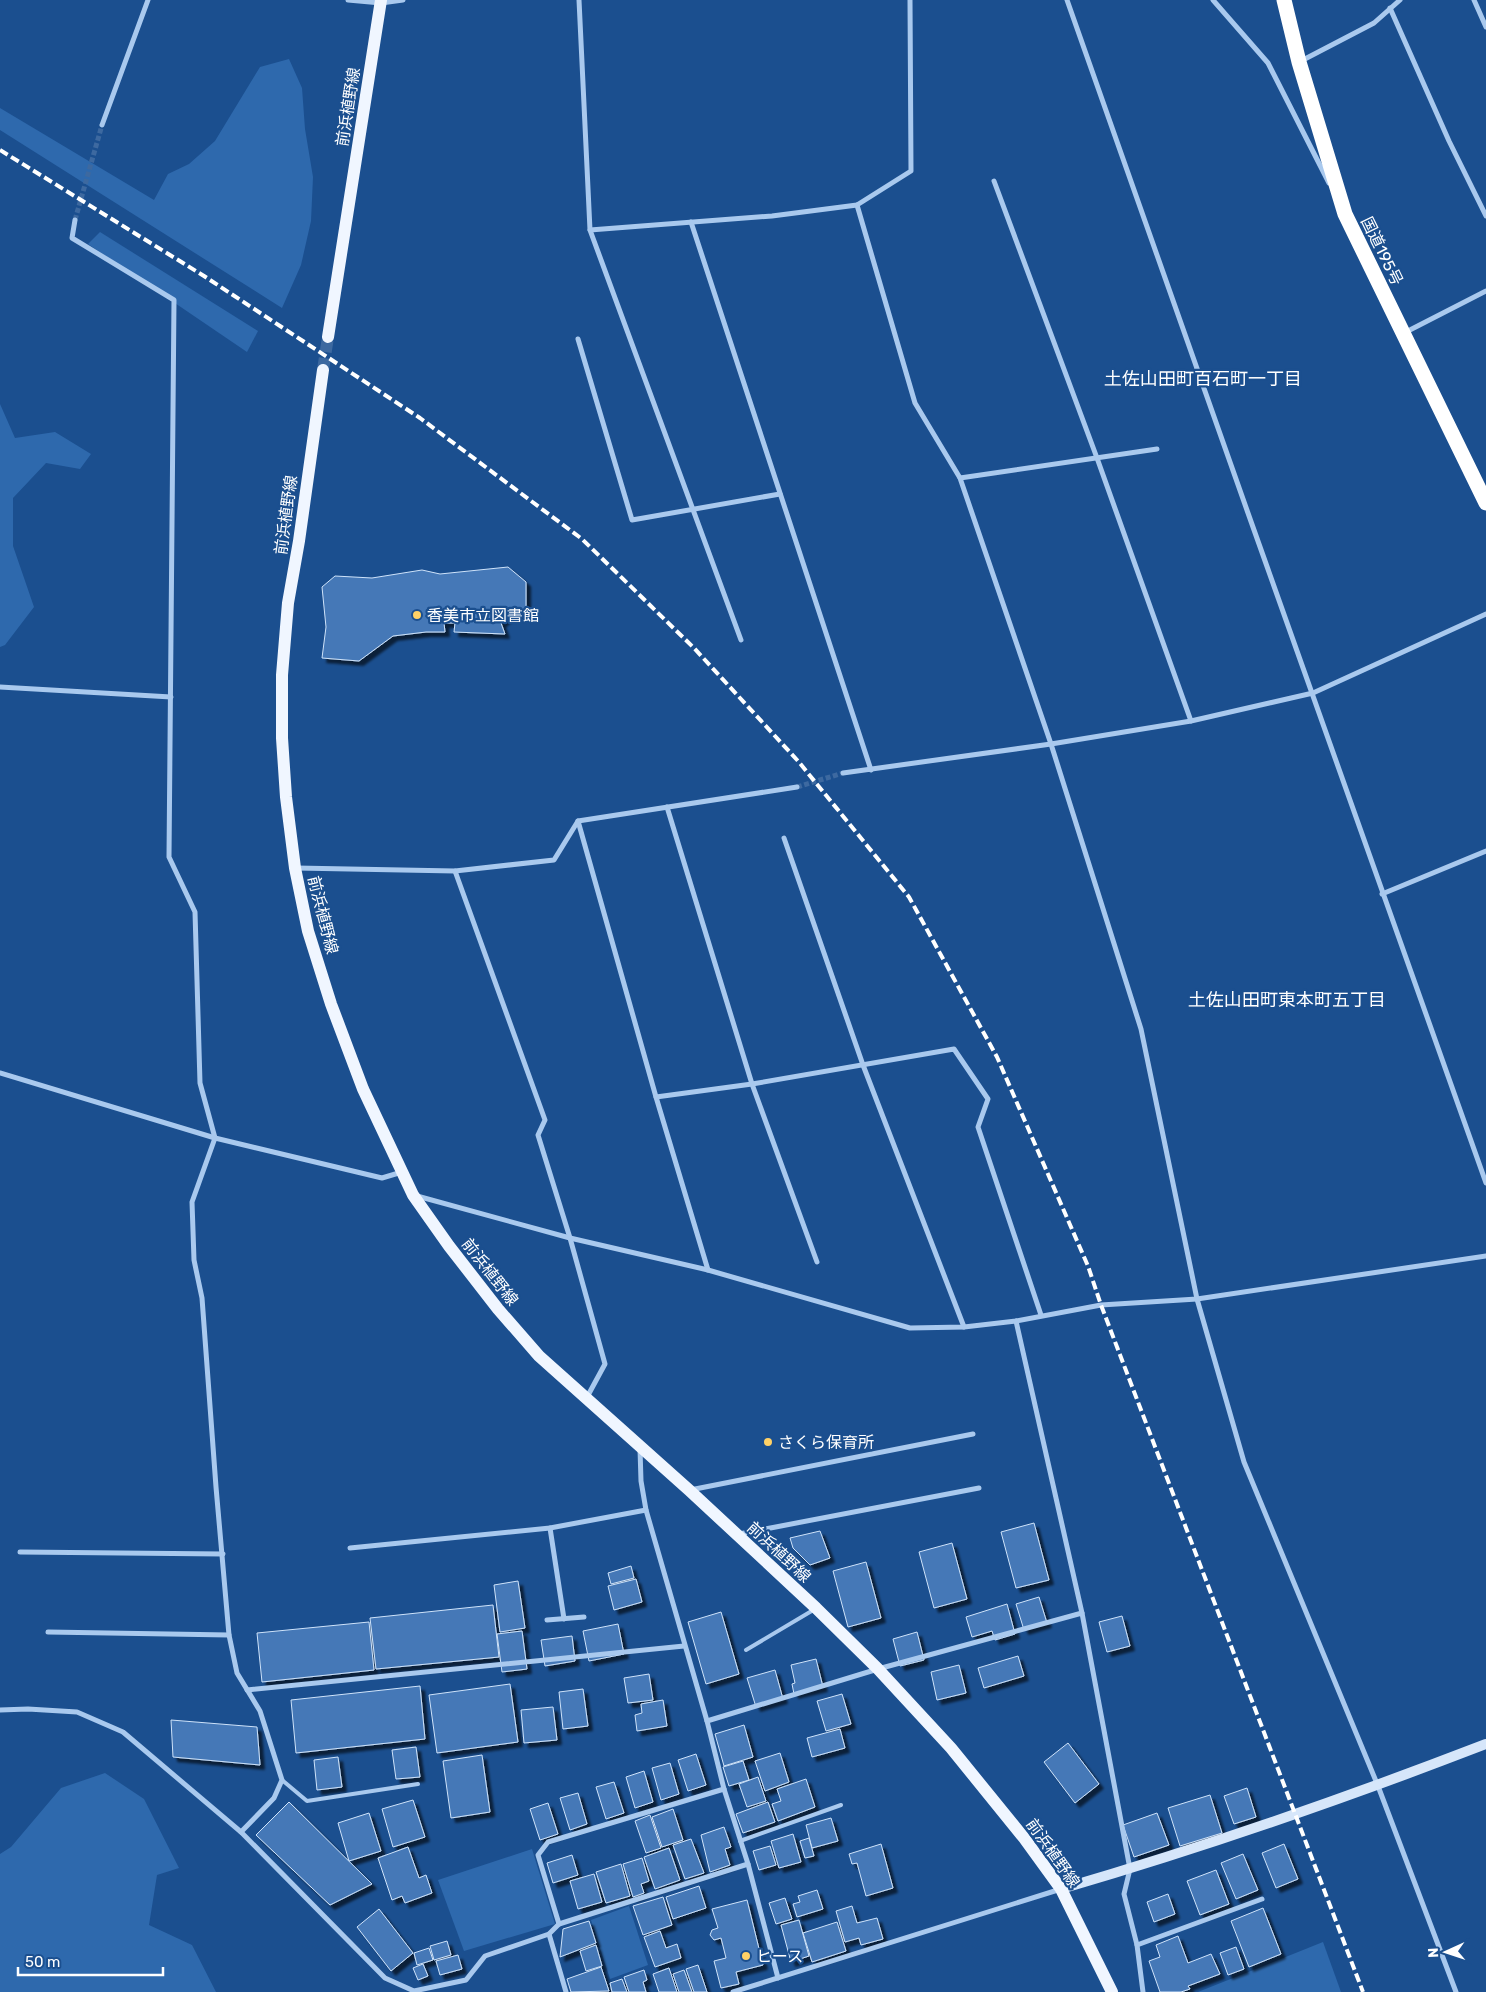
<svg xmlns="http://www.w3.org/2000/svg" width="1486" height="1992" font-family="Rubik,'Noto Sans JP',sans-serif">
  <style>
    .green { fill: #2e69ad }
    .building { fill: #4478b7; stroke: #cfe3fa; filter: url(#shadow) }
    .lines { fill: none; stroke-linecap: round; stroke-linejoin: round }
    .street-tunnel { stroke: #3d69a0; stroke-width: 5; stroke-dasharray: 5 2.5; stroke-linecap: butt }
    .primary-tunnel { stroke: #3d69a0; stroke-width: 12; stroke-dasharray: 12 6; stroke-linecap: butt }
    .lane { stroke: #a9c9ee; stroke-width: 4 }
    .street { stroke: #a9c9ee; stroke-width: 5 }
    .secondary { stroke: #d6e6fa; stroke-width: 10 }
    .primary { stroke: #f0f6ff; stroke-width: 12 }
    .highway { stroke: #fff; stroke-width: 15 }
    .rail { stroke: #fff; stroke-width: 4; stroke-dasharray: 9 4; stroke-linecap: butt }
    .poi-dot { fill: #ffd166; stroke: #1b4f8f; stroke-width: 2 }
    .labels { text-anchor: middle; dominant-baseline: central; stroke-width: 4.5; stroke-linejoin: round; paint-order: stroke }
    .street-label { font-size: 16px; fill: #fff; stroke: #1b4f8f }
    .poi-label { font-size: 16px; fill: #fff; stroke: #1b4f8f; text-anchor: start }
    .neighbourhood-label { font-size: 18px; fill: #fff; stroke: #1b4f8f }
  </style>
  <defs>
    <filter id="shadow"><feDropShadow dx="4.5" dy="4.5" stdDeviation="1" flood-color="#0009"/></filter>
  </defs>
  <rect width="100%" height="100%" fill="#1b4f8f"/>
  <g class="green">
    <polygon points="289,59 302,88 305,129 313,177 311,221 301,265 282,308 0,130 0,108 154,200 168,174 189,164 215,141 260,67"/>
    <polygon points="100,232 258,331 247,352 88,244"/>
    <polygon points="0,404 15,438 55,432 91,454 80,469 46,463 13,498 13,546 34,607 5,645 0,647"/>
    <polygon points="105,1773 144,1799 179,1868 157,1875 149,1925 192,1945 216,1992 0,1992 0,1854 11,1847 61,1788"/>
    <polygon points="532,1849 555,1924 464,1951 438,1880"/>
    <polygon points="629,1906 648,1965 610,1979 591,1920"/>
    <polygon points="1323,1942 1341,1992 1198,1992"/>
  </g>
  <g class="building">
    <polygon points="508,567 526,582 526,611 519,617 512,613 501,623 505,634 454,632 455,623 444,623 445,632 426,632 393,636 359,661 322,658 326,627 322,587 335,576 372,578 422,570 440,574"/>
    <polygon points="1034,1523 1049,1580 1016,1588 1001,1532"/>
    <polygon points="820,1531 830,1558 810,1565 793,1548 790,1538"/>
    <polygon points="952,1543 967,1599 934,1608 919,1552"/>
    <polygon points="866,1562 881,1618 848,1627 833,1571"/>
    <polygon points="631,1566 634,1578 611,1584 608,1573"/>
    <polygon points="636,1579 642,1602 614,1610 608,1586"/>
    <polygon points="518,1581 525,1628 500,1632 494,1585"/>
    <polygon points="1039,1597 1047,1623 1024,1630 1016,1604"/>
    <polygon points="1007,1604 1015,1634 995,1640 992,1631 972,1637 966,1617"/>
    <polygon points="493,1605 499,1657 376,1669 370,1618"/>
    <polygon points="721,1612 739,1674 706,1684 688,1622"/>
    <polygon points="1122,1616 1130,1646 1107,1652 1099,1622"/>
    <polygon points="369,1622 374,1670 262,1682 257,1633"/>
    <polygon points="618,1624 624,1654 589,1661 583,1631"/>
    <polygon points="522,1631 527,1669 502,1672 497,1634"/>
    <polygon points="917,1632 924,1660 900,1666 893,1639"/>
    <polygon points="572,1636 575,1661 545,1666 541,1640"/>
    <polygon points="1018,1656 1024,1676 984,1688 978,1668"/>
    <polygon points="816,1659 823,1687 794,1694 792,1684 795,1683 791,1665"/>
    <polygon points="959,1665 966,1693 937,1700 931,1672"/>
    <polygon points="775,1670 783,1699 756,1707 747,1678"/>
    <polygon points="649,1674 653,1700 628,1703 624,1678"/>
    <polygon points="510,1684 518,1742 437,1753 429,1695"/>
    <polygon points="420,1686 425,1739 296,1753 291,1700"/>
    <polygon points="583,1689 588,1726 563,1729 559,1692"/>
    <polygon points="842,1694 851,1724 826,1731 817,1701"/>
    <polygon points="663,1700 667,1726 637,1731 635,1715 642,1713 641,1704"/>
    <polygon points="553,1707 557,1740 524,1743 521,1710"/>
    <polygon points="171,1720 257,1727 260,1765 173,1757"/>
    <polygon points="744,1725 753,1757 724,1766 715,1734"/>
    <polygon points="840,1729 845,1748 812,1757 807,1738"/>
    <polygon points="1068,1743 1099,1784 1075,1803 1044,1762"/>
    <polygon points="416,1747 420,1777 396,1779 392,1750"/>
    <polygon points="780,1753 789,1782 765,1791 755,1761"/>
    <polygon points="696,1754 706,1785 688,1791 678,1760"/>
    <polygon points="482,1755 490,1812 451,1818 443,1761"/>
    <polygon points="338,1757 342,1787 317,1790 314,1760"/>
    <polygon points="743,1761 749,1780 729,1786 723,1767"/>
    <polygon points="670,1763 679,1794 661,1800 652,1768"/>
    <polygon points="644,1771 653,1802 635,1808 626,1777"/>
    <polygon points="758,1777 766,1801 747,1807 739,1784"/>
    <polygon points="806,1779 815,1807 778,1821 772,1804 781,1801 777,1789"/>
    <polygon points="614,1782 624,1813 606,1819 596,1787"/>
    <polygon points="1247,1788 1256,1817 1234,1824 1224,1796"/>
    <polygon points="578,1793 587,1824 570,1830 560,1798"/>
    <polygon points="1210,1795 1222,1833 1180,1846 1168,1808"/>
    <polygon points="413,1800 425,1837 393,1847 382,1809"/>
    <polygon points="289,1802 372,1884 330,1905 256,1835"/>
    <polygon points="768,1802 775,1822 743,1833 736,1814"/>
    <polygon points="548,1803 558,1834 540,1840 530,1809"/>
    <polygon points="673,1809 683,1840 662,1847 652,1817"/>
    <polygon points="369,1813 381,1851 349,1861 338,1823"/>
    <polygon points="1157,1813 1169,1845 1134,1857 1123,1825"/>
    <polygon points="650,1815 661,1848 646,1853 635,1821"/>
    <polygon points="831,1818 838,1841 812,1848 806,1825"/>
    <polygon points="724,1827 731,1847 725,1849 730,1865 710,1872 701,1835"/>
    <polygon points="793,1834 801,1862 779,1868 771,1841"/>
    <polygon points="809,1838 814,1856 805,1858 800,1841"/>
    <polygon points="691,1839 704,1873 685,1879 673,1845"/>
    <polygon points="881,1844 893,1888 866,1896 857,1863 852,1864 849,1854"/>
    <polygon points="1284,1844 1298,1879 1276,1888 1262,1853"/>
    <polygon points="770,1846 776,1865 759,1870 753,1851"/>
    <polygon points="408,1847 419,1878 426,1875 432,1893 405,1903 402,1896 392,1900 378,1858"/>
    <polygon points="669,1848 680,1880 655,1889 644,1857"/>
    <polygon points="1243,1854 1258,1890 1236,1899 1221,1863"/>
    <polygon points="572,1855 578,1875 553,1883 547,1863"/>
    <polygon points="642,1858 649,1881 641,1884 644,1893 633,1897 623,1864"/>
    <polygon points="621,1864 630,1896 606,1903 596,1872"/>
    <polygon points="1216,1870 1229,1904 1200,1915 1187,1881"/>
    <polygon points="594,1874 602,1902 578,1909 570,1881"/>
    <polygon points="699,1886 706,1908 673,1919 666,1897"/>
    <polygon points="817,1890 823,1909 797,1917 793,1904 800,1902 798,1896"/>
    <polygon points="1168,1894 1175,1914 1154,1922 1147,1902"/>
    <polygon points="663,1897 672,1925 643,1935 633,1906"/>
    <polygon points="785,1898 792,1919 776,1924 769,1903"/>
    <polygon points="747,1900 763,1965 736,1972 739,1984 721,1988 714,1961 726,1958 721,1938 714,1940 710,1935 712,1930 718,1928 712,1909"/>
    <polygon points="852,1906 857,1923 877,1918 883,1939 861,1945 859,1938 845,1942 836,1911"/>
    <polygon points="1263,1908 1281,1954 1249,1967 1231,1921"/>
    <polygon points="379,1909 413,1953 391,1971 357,1927"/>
    <polygon points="799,1920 809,1956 791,1962 781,1925"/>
    <polygon points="589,1921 596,1943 560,1957 563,1929"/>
    <polygon points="837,1922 846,1951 812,1962 803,1933"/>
    <polygon points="660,1931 666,1948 677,1944 681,1958 655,1967 644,1937"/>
    <polygon points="1178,1936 1188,1963 1211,1954 1220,1974 1188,1986 1190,1989 1181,1992 1160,1992 1149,1961 1160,1957 1156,1945"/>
    <polygon points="447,1941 451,1955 434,1960 430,1946"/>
    <polygon points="596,1945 602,1966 586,1971 580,1951"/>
    <polygon points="1236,1947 1244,1969 1228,1975 1220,1953"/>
    <polygon points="429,1948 433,1960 417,1965 414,1953"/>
    <polygon points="458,1955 462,1969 440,1975 436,1961"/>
    <polygon points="423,1964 428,1976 418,1980 413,1968"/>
    <polygon points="698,1965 707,1992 694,1992 686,1969"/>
    <polygon points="601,1967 609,1991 571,1992 567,1979"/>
    <polygon points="669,1968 677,1992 659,1992 653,1974"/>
    <polygon points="644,1970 647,1980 643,1982 646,1992 629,1992 624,1977"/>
    <polygon points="684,1970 692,1992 679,1992 673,1974"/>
    <polygon points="622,1979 627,1992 612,1992 610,1983"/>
  </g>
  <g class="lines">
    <g class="street-tunnel">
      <polyline points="75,220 102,125"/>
      <polyline points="797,787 843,773"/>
    </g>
    <polyline class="primary-tunnel" points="323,370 328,337"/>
    <g class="lane">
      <polyline points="746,1650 815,1609"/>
      <polyline points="282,1780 307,1801 418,1784"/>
      <polyline points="740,1841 841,1805"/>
    </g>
    <g class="street">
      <polyline points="348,0 381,3 403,0"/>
      <polyline points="579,0 590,230 741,640"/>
      <path d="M 1067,0 C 1207,394 1344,790 1486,1183"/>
      <polyline points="1213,0 1268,63 1329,183"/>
      <polyline points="1474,0 1486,27"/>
      <polyline points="1390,8 1449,141 1486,216"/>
      <polyline points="1301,61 1374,23 1400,0"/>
      <polyline points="102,125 148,0"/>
      <polyline points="994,181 1097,458 1191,721"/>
      <polyline points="857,205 915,403 960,478 1051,744 1141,1029 1197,1299 1244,1462 1378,1786 1456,1992"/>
      <polyline points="75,220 72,238 174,300 169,857 195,912 200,1083 215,1138 192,1202 194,1260 202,1298 216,1487 229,1635 237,1673 260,1711 282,1780 274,1798 241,1832"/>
      <polyline points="691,222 871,770"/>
      <polyline points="590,230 772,216 857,205 911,171 910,0"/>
      <polyline points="1404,333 1486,291"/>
      <polyline points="578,339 632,520 780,494"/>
      <polyline points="960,478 1157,449"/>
      <polyline points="0,687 171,697"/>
      <polyline points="843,773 1051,744 1191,721 1313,693 1486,614"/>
      <polyline points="667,807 752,1084 817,1262"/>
      <polyline points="578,821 656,1097 708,1270"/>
      <polyline points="784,838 863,1065 964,1327"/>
      <polyline points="296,868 455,871 554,860 578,821 797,787"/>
      <polyline points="455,871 545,1120 538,1135 570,1238 605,1364 586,1399"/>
      <polyline points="1382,894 1486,851"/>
      <polyline points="0,1073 215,1138 382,1178 402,1172"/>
      <polyline points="656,1097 752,1084 954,1049 988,1099 978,1127 1041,1315"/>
      <polyline points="417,1196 570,1238 708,1270 910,1328 964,1327 1016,1321 1101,1305 1197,1299 1486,1256"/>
      <polyline points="1016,1321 1082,1613 1130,1869 1124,1894 1137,1945 1143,1992"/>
      <polyline points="640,1449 641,1481 646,1510 707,1721 724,1789 748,1864 778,1978"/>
      <polyline points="690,1490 973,1434"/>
      <polyline points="550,1528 564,1619"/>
      <polyline points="739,1534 979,1488"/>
      <polyline points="350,1548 550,1528 646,1510"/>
      <polyline points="20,1552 223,1554"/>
      <polyline points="547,1620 584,1617"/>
      <polyline points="48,1632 229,1635"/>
      <polyline points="247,1690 684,1646"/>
      <polyline points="0,1710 28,1709 77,1712 123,1732 241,1832 385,1978 414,1991 466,1980 485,1956 549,1934 566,1992"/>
      <polyline points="707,1721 878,1669 1082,1613"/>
      <polyline points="559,1924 538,1855 548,1842 724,1789"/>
      <polyline points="549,1934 559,1924 748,1864"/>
      <polyline points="1137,1945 1262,1899"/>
      <polyline points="733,1992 1061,1889"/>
    </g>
    <path class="secondary" d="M 1061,1889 C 1205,1847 1346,1798 1486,1744"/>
    <g class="primary">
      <polyline points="328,337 381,0"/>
      <polyline points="323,370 299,541 288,603 282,675 282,738 286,797 295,868 308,931 331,1004 363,1089 413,1195 449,1246 498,1309 539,1356 689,1490 816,1608 878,1669 951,1748 1024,1838 1061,1889 1112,1992"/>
    </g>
    <polyline class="highway" points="1284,0 1299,62 1345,214 1486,503"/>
    <polyline class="rail" points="0,150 204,276 420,418 582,539 694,648 798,761 909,897 997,1057 1088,1266 1101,1305 1363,1992"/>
  </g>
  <g class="poi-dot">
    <circle cx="417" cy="615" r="5"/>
    <circle cx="768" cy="1442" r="5"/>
    <circle cx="746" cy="1956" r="5"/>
  </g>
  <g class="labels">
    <g class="street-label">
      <text transform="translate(348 107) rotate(-81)">前浜植野線</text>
      <text transform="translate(1382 251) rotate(64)">国道195号</text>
      <text transform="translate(286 515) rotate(-82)">前浜植野線</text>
      <text transform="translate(323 915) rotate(76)">前浜植野線</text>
      <text transform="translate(490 1272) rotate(52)">前浜植野線</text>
      <text transform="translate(779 1552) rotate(43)">前浜植野線</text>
      <text transform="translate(1053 1853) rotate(55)">前浜植野線</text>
    </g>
    <g class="poi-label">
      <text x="427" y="615">香美市立図書館</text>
      <text x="778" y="1442">さくら保育所</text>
      <text x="756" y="1956">ヒース</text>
    </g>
    <g class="neighbourhood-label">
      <text x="1203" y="379">土佐山田町百石町一丁目</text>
      <text x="1287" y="1000">土佐山田町東本町五丁目</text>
    </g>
  </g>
  <g transform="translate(1446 1952) rotate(267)" stroke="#1b4f8f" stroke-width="4" paint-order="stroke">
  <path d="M0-4L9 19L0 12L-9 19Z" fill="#ffffff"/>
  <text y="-8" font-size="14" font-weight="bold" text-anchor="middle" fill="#ffffff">N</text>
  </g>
  <path d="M18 1967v8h145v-8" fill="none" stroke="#ffffff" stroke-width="2.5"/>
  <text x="25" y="1967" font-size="15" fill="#ffffff" stroke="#1b4f8f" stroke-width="4" paint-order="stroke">50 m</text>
</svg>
